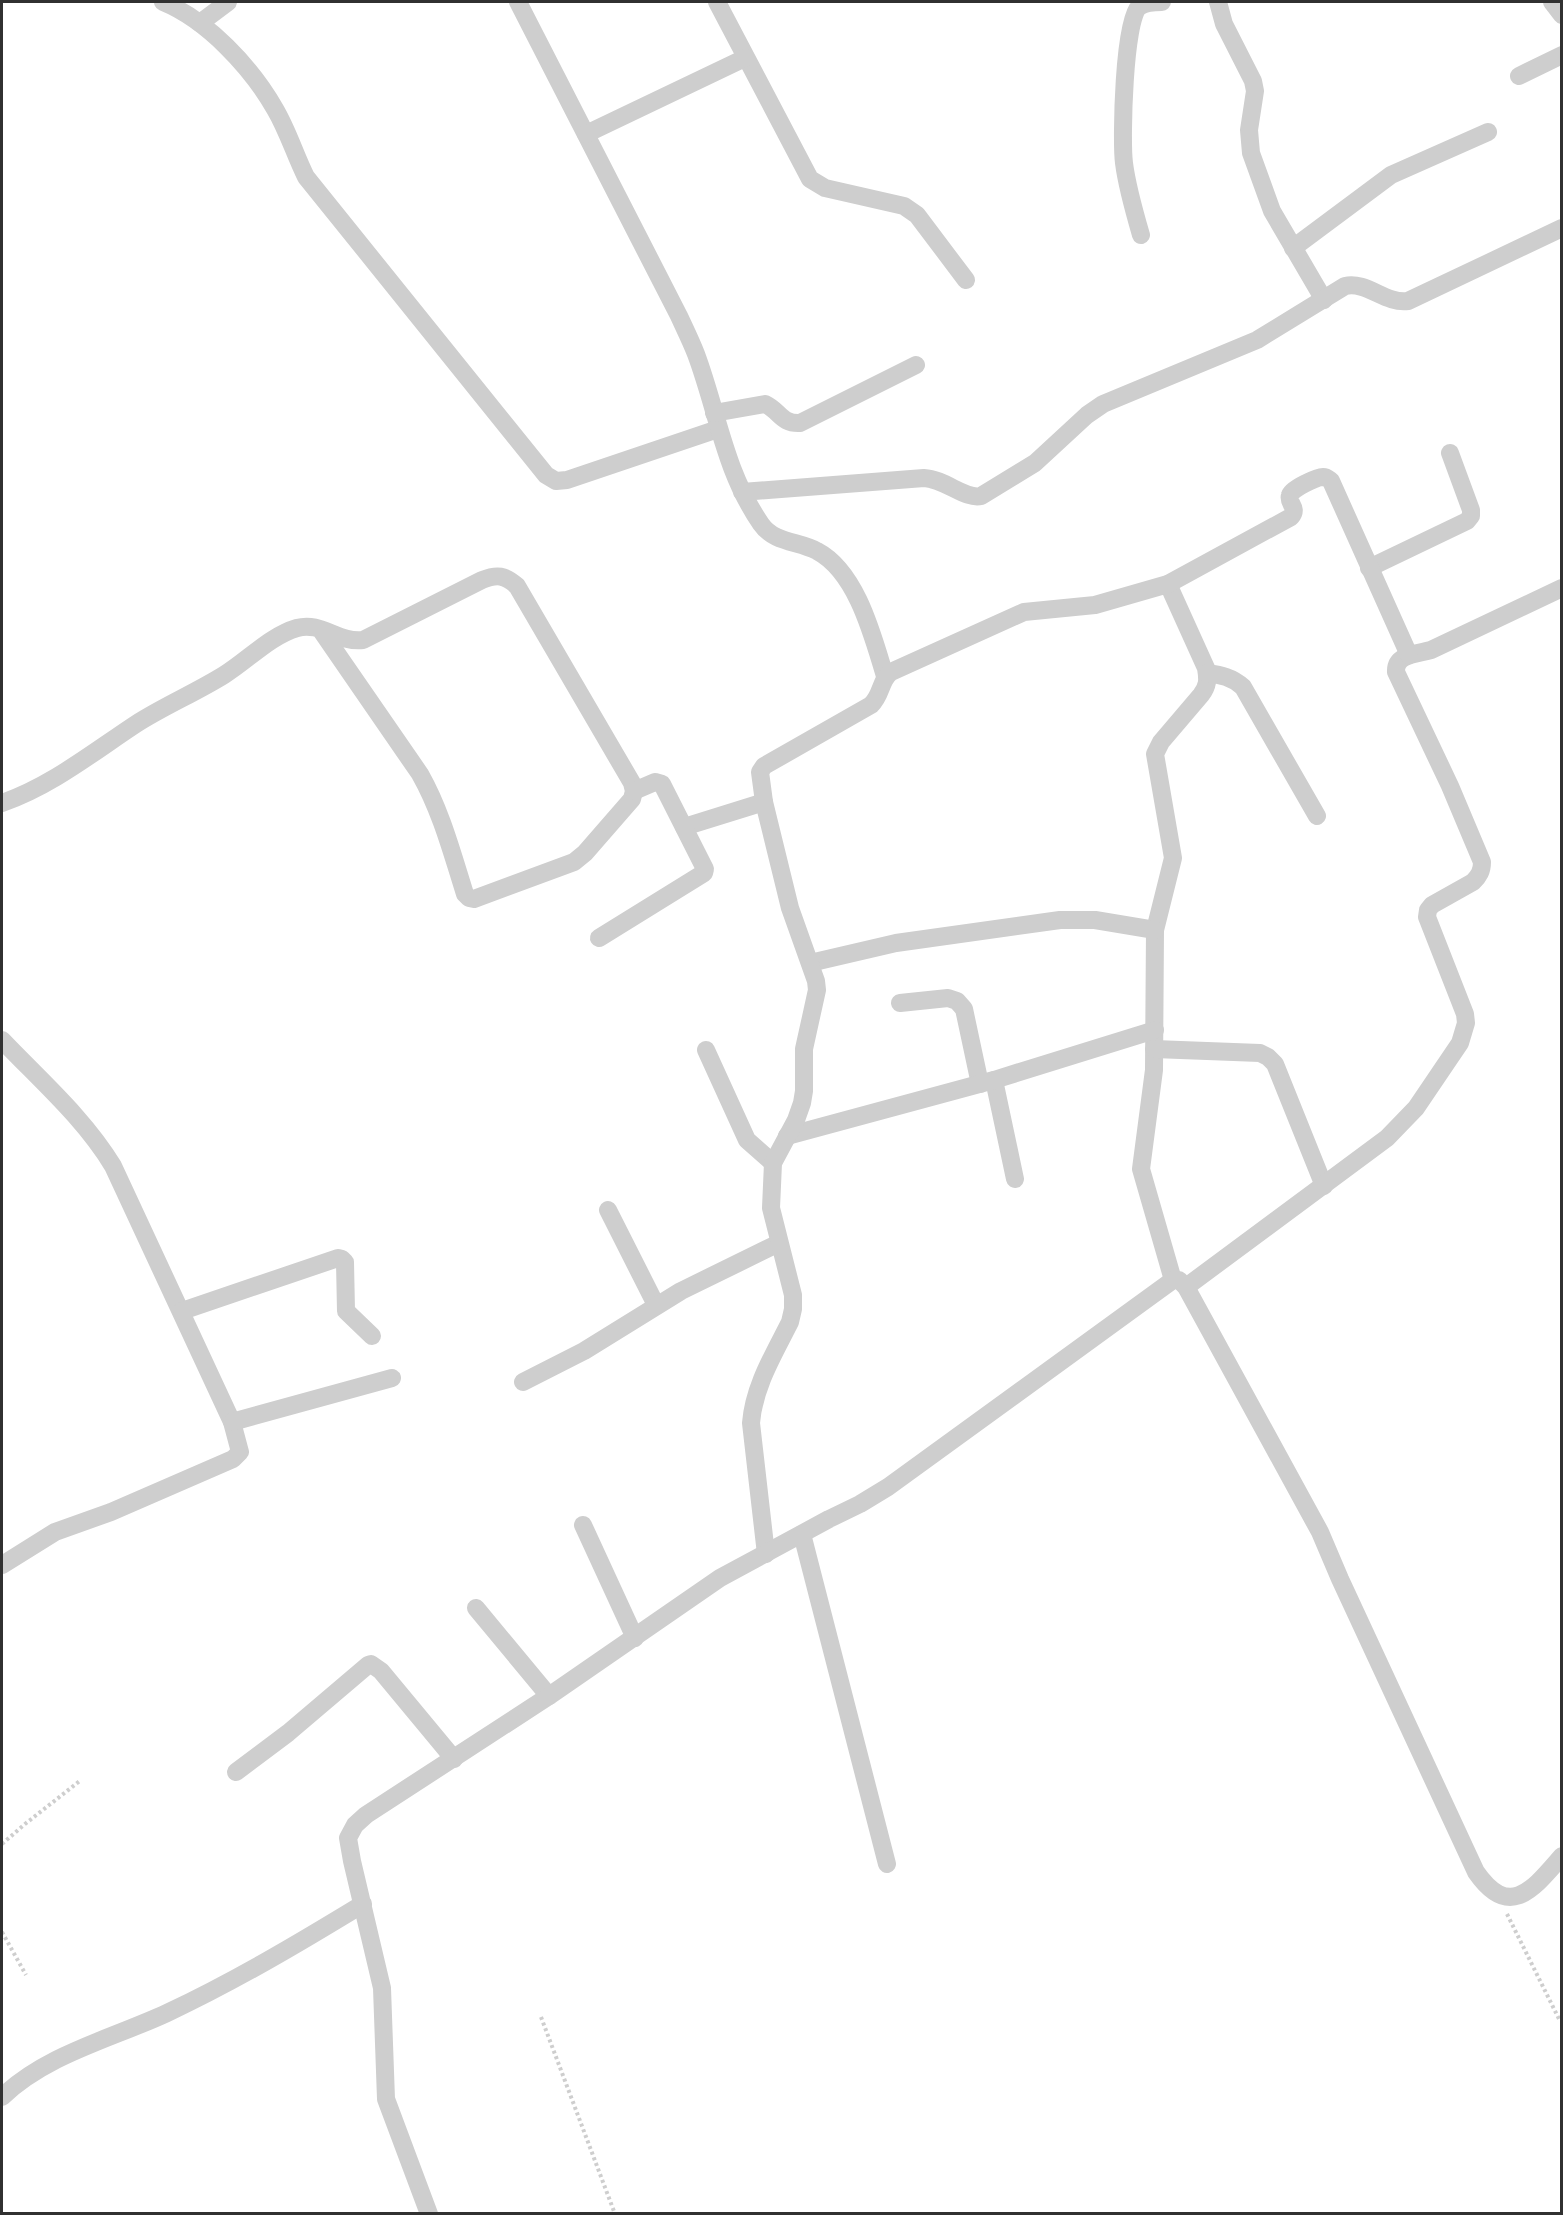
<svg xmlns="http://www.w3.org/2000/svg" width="1563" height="2215" font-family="'Alegreya Sans',sans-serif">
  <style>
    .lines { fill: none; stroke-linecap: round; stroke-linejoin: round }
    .path { stroke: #cecece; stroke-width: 4; stroke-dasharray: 3 3; stroke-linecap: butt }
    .minor { stroke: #cecece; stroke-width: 18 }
  </style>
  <rect width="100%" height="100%" fill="#fff"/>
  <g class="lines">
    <g class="path">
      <polyline points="2,1844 25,1824 81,1780"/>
      <polyline points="1507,1914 1560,2021"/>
      <polyline points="2,1932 26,1975"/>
      <polyline points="541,2017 615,2214"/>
    </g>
    <g class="minor">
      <path d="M 163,2 C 207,20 251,67 275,109 C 288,131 295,155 306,177 L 546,475 L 556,481 L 567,480 L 718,429"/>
      <path d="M 518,2 L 679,316 C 685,329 691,341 696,354 C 718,413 724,470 761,524 C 774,543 799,541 817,551 C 857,572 873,637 885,676"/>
      <polyline points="717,2 810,179 825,188 904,206 917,215 966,280"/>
      <polyline points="1218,2 1224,24 1253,81 1255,91 1249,130 1251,153 1272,211 1324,300"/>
      <polyline points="1552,2 1562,15"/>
      <polyline points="200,23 228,2"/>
      <polyline points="1519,76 1562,55"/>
      <polyline points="586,134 745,58"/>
      <path d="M 1141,235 C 1134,211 1127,187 1124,163 C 1121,140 1124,19 1139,7 C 1145,2 1155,2 1162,2"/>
      <polyline points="1293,248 1391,175 1488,132"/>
      <path d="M 714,413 L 765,404 C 780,411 781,424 800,423 L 916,365"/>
      <path d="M 742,492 L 924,478 C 945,479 966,500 981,496 L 1035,463 L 1087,415 L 1103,404 L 1257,340 L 1345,286 C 1367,281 1385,304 1408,301 L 1562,228"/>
      <polyline points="1369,568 1467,521 1471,516 1471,510 1450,453"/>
      <path d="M 1168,584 L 1206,668 C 1208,680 1208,686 1201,695 L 1161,742 L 1155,754 L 1173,858 L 1155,930 L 1154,1070 L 1141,1169 L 1173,1280"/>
      <path d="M 1207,673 C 1221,675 1232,677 1243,687 L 1317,816"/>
      <path d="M 2,803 C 51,786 92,753 136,724 C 164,706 195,693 224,675 C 248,660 270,636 297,628 C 321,621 338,643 363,640 L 482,580 C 497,574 505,575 517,586 L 632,783 L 634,791 L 632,799 L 585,853 L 574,862 L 474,899 L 469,898 L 465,894 C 452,853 441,811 420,774 L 320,629"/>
      <polyline points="684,827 764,802"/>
      <polyline points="599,938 704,873 705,869 662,784 655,782 634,791"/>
      <polyline points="810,963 896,943 1060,920 1095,920 1155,930"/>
      <polyline points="900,1003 948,998 957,1001 964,1009 980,1084"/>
      <path d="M 2,1040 C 40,1080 84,1118 113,1166 L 232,1422 L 240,1452 L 233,1459 L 111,1512 L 55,1532 L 2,1565"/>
      <polyline points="1154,1049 1260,1053 1268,1057 1275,1064 1324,1186"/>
      <polyline points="706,1050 747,1140 773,1163"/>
      <polyline points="994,1080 1015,1179"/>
      <polyline points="787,1136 994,1080 1155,1030"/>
      <polyline points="608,1210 656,1305"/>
      <path d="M 1186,1287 L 1387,1138 L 1416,1108 L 1460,1043 L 1466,1023 L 1465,1014 L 1427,917 L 1428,910 L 1432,905 L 1473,882 C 1479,876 1482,871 1482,862 L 1450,786 L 1396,672 C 1395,654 1417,654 1431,650 L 1562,588"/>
      <polyline points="182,1311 338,1258 342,1259 345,1262 346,1311 372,1336"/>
      <polyline points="523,1382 584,1351 681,1291 779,1243"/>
      <polyline points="232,1422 392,1378"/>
      <polyline points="583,1525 635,1638"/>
      <polyline points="802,1534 887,1864"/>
      <path d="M 766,1554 L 751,1423 C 754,1386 774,1354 790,1322 L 793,1309 L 793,1295 L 771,1208 L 773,1163 L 796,1120 L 802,1103 L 804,1091 L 804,1049 L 817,990 L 816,981 L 790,908 L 764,802 L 760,772 L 764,766 L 871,705 C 882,695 880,680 891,672 L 1024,612 L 1095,605 L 1168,584 L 1291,517 C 1299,507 1287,504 1290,495 C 1291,489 1317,477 1323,477 C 1327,477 1327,478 1331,481 L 1409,655"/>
      <polyline points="476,1608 549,1696"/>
      <polyline points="236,1772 288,1733 368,1665 371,1664 381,1671 454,1759"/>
      <path d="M 2,2097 C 47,2054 111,2039 167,2013 C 235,1981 299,1943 363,1904"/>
      <path d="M 429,2214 L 386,2099 L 382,1988 L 352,1861 L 348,1838 L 355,1825 L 366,1815 L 549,1696 L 720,1578 L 829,1519 L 860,1504 L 888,1487 L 1173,1280 L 1179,1280 L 1186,1287 L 1320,1532 L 1340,1579 L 1476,1872 C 1510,1921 1534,1888 1562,1856"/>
    </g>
  </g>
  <rect width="1563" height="2215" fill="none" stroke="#313131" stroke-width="6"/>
</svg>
